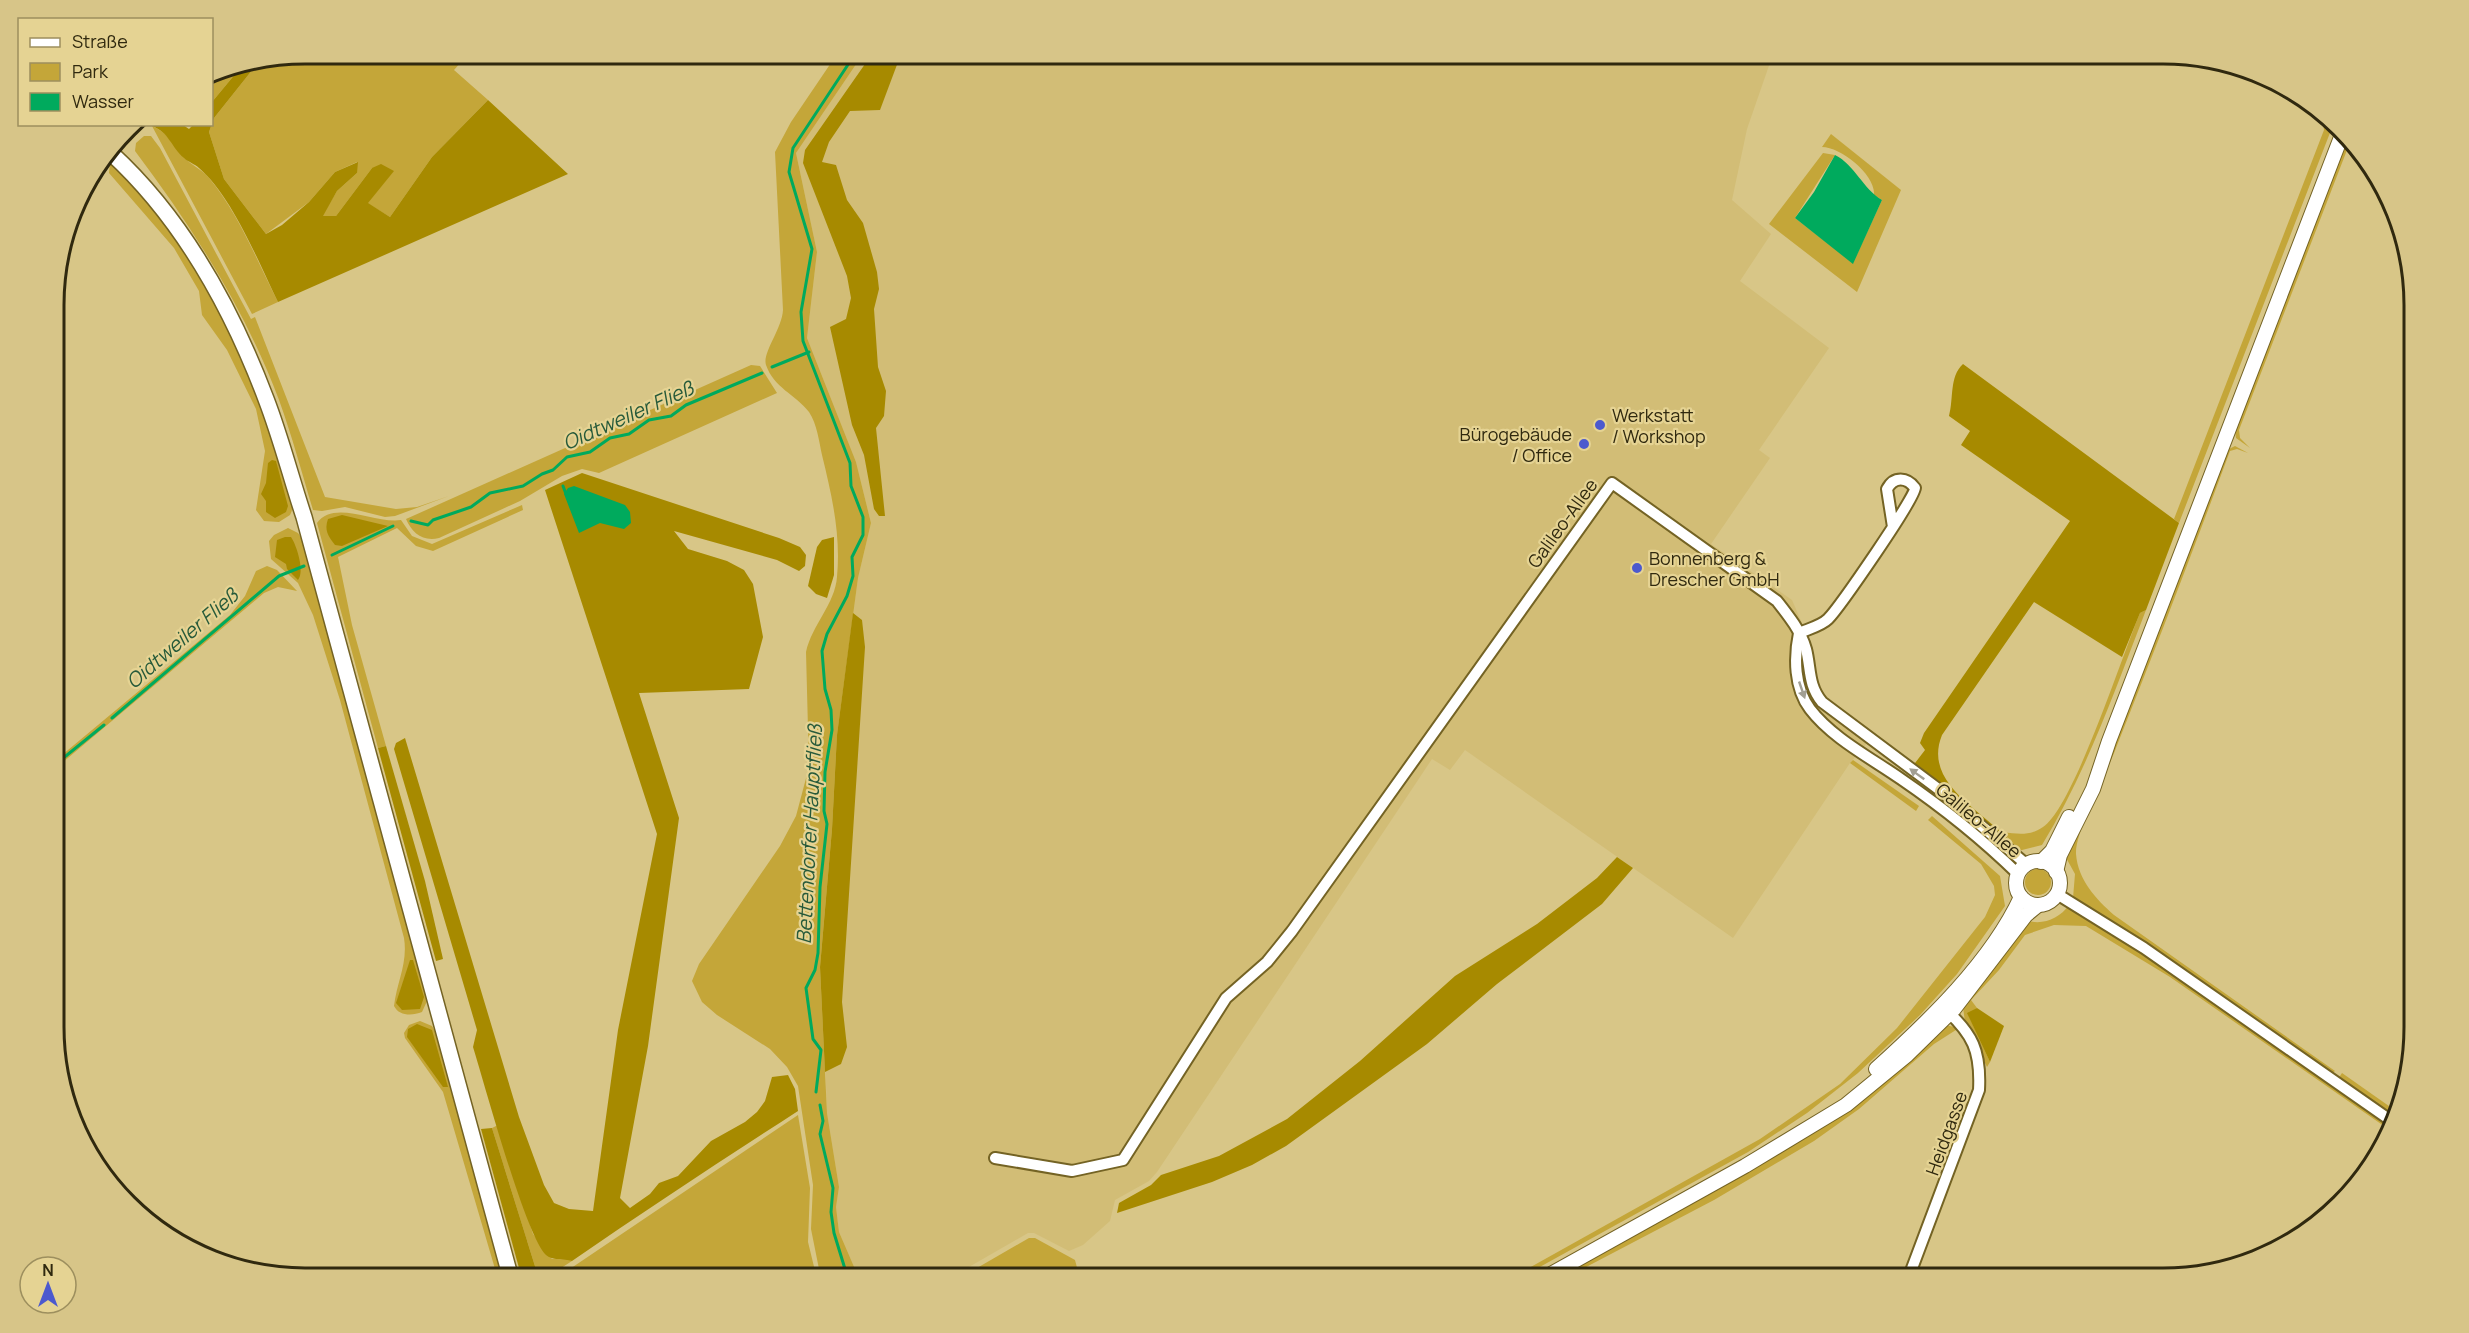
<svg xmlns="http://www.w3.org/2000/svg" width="2469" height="1333" font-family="Manrope,sans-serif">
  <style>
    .built { fill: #d2bd76 }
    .green { fill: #c4a639 }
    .forest { fill: #a78a00 }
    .water { fill: #00aa5d }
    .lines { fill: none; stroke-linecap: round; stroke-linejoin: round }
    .stream { stroke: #00aa5d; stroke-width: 3 }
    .minor-casing { stroke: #746324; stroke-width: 14 }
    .tertiary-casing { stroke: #746324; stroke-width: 16 }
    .secondary-casing { stroke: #746324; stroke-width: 18 }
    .minor { stroke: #fff; stroke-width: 10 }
    .tertiary { stroke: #fff; stroke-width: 14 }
    .secondary { stroke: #fff; stroke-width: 15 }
    .oneway { fill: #a29f93 }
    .poi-dot { fill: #4c59ce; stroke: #e5d393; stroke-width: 2 }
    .labels { text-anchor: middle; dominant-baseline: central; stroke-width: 4.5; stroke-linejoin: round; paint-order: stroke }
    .poi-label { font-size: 18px; fill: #30290f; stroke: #e5d393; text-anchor: start }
    .street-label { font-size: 18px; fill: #30290f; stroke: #e5d393 }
    .water-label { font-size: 20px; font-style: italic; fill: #275a3a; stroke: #e5d393 }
    .rim { fill: none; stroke: #30290f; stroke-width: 3 }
  </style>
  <rect width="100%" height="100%" fill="#d8c687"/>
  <polygon class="built" points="863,54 1773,54 1747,129 1732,200 1771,234 1740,281 1829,348 1759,450 1770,458 1711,544 1792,600 1811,644 1810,671 1828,705 1872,737 1850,763 1733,938 1465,750 1450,770 1432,759 1157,1172 1149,1181 1115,1200 1110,1221 1083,1245 1069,1251 1034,1233 1028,1233 948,1279 865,1279 858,1276 839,1232 836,1207 839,1187 827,1113 825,1056 837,735 858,578 871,523 856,462 807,338 817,252 796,153"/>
  <g class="green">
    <polygon points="305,54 468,54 454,70 488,100 432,157 390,217 367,203 393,171 372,168 336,216 322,216 337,191 357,173 357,162 335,172 309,202 266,234 224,179 209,132 214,118 257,64"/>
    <path d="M 837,54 L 863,54 L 796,153 L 817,252 L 807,338 L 856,462 L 871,523 L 858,578 L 837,735 L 832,829 L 820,967 L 827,1113 L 839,1187 L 836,1207 L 839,1232 L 858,1276 L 851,1279 L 821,1279 L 811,1229 L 813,1185 L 798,1086 L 787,1067 L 770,1049 L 717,1015 L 702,1002 L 692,981 L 699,964 L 780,846 L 796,816 L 809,767 L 806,652 C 812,625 835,604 837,577 C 841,535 832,496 822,455 C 819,441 817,424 809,412 C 795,394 774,388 766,365 C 762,353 782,329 783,310 L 775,152 L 791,122 Z"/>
    <polygon points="241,67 212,102 212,73"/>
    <polygon points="2273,79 2333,125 2179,523 2174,519 2324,130 2323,120"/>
    <path d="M 152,126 C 167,132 171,142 181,154 C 188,164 201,168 209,178 C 239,214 257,261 278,302 L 252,314 Z"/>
    <path d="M 1831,134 L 1901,190 L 1857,292 L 1769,224 L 1823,153 L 1835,155 L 1795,218 L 1853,263 L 1882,200 L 1874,195 C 1876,175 1841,147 1822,147 Z"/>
    <path d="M 144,136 L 151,136 L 160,148 L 251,319 L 255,317 L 325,497 L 396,509 L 417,507 L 449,496 L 395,516 L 385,517 L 345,507 L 322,511 L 313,510 C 302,473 292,436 279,400 C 245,309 193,228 135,151 L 136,143 Z"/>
    <polygon points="2351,141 2354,144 2347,150 2239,430 2240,438 2250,448 2236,438 2235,430 2345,144"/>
    <path d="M 110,163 C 194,242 250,353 281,463 C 286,478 298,501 290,515 L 279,522 L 264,521 L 256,510 L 265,451 L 256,409 L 227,350 L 202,315 L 199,291 L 174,248 L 109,173 Z"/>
    <path d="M 751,365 L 760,366 L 777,393 L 599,473 L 582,469 L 562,476 L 520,501 L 439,538 C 423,542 412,533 406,519 Z"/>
    <path d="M 2235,446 L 2248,453 L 2237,449 L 2230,451 C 2193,551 2155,650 2116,748 C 2107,773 2075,831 2076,854 C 2078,880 2096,899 2114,915 L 2335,1071 L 2331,1074 L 2158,952 L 2073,898 L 2075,874 L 2064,854 L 2227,450 Z"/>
    <path d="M 522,505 L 523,510 L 433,551 L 416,546 L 397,528 L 338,557 L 352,625 L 386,746 L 378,748 L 317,523 C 334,499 375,524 401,520 L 412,536 L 432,544 Z"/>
    <path d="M 288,528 L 298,533 L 302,539 L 428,999 L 422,1012 C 412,1016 399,1016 394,1006 C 397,981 408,963 404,938 L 340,700 L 313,615 L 298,583 L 271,559 L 269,541 L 274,535 Z"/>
    <polygon points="267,566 277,570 297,591 278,587 264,593 56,768 56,760 230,615 245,596 256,571"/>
    <path d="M 2146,610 C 2115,690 2087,771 2042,845 L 2018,851 L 2011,847 L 2012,843 L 2003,832 C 2018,834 2030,836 2043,827 C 2073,808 2123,653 2140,613 Z"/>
    <polygon points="1853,760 1919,806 1916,811 1850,763"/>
    <polygon points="1932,816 2000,876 2005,906 1957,974 1920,1015 1858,1073 1807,1113 1748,1152 1518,1279 1509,1279 1760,1139 1840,1084 1897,1028 1985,917 1995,895 1994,886 1981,864 1928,820"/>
    <circle cx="2038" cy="882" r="13"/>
    <path d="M 2069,905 L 2144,953 L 2392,1126 L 2391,1131 L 2170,977 L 2086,926 L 2054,925 L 2025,935 L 1999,970 L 1971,1000 L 1977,1008 L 1968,1014 L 1990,1062 L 1987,1067 L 1965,1022 L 1963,1007 L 2025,920 C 2042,926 2059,919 2069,905 Z"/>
    <polygon points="420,1021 432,1026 438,1036 505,1279 498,1279 443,1092 405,1038 404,1033 409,1025"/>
    <polygon points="1945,1025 1959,1028 1934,1044 1859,1109 1814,1141 1714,1200 1569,1276 1567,1272 1735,1179"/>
    <polygon points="2342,1073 2396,1111 2394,1118 2338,1079"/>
    <polygon points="798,1115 810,1188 808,1242 817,1279 555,1279"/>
    <polygon points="498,1125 533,1234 552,1259 565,1258 572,1261 544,1279 539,1279 492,1128"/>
    <polygon points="1029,1238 1035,1238 1075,1260 1080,1279 958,1279"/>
  </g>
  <g class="forest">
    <polygon points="872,54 901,54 880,110 850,111 829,142 822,162 836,165 847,200 863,223 877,272 879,289 874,309 878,367 886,391 884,416 876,428 885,516 879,516 874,509 864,455 852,425 830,327 846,319 851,298 847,276 803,163 805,150"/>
    <path d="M 257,64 L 214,118 L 209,132 L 224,179 L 266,234 L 282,225 L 309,202 L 335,172 L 358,162 L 357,173 L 337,191 L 323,216 L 336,216 L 372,168 L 381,164 L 394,171 L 368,203 L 390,217 L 432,157 L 488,100 L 568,174 L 278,302 C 259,263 232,196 199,168 C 195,164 188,162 184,158 C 171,147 169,132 152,126 L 183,125 L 189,129 L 193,125 L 212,124 L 212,102 L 241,67 Z"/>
    <path d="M 1963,364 L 2179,523 L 2146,610 L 2140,613 L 2122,657 L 2034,602 L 1942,735 C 1922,784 1984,811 2012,843 L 2011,847 L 1912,767 L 1925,750 L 1920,743 L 1924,733 L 2070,521 L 1961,445 L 1970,431 L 1949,416 C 1954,398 1949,377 1963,364 Z"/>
    <polygon points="272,460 276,461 288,506 286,512 275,518 266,512 266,501 261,494 266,483 268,463"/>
    <path d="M 582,473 L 779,538 L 800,547 L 806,555 L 805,566 L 799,571 L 777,560 L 674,531 L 688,549 L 727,561 L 744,570 L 753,584 L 763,637 L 749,689 L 639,693 L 679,818 L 648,1046 L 620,1198 L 630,1208 L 650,1194 L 659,1183 L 678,1176 L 711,1141 L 745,1122 L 757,1112 L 765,1101 L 772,1077 L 788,1075 L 795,1089 L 798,1111 C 722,1160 646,1210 572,1261 C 564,1258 552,1261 546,1255 C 526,1237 484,1082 473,1047 L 477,1030 L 394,749 L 396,743 L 405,738 L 519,1117 L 544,1185 L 554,1203 L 569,1209 L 593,1211 L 618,1030 L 657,834 L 545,490 Z"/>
    <path d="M 342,515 L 388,526 L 342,546 L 335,545 C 328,536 324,530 328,519 Z"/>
    <path d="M 285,537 L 291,537 C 297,546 305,572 298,580 L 287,569 L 286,564 L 275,557 L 277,540 Z"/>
    <polygon points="834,537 834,575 827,598 816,594 808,586 817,547 822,540"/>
    <polygon points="853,613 862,620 865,647 842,1002 847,1047 841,1064 825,1072 820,967 832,829 837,735"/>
    <polygon points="386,746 425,881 443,959 436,961 378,748"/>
    <polygon points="1617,857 1633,868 1602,904 1497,984 1427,1044 1286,1146 1252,1165 1212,1182 1117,1213 1119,1203 1151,1185 1161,1175 1219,1156 1287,1119 1360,1061 1455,976 1537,924 1597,878"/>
    <polygon points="410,960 413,960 424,997 420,1009 402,1010 396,1003"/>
    <polygon points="1977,1008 2004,1026 1990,1062 1967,1013"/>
    <polygon points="417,1024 432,1030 448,1087 443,1087 407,1037 408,1029"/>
    <polygon points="492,1128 539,1279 522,1279 481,1129"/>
  </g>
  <g class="water">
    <path d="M 1835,155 C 1855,165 1863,189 1882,200 L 1853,264 L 1795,218 L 1814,192 Z"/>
    <polygon points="574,486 625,505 630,512 631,523 624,529 600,523 579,533 564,494 568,488"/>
  </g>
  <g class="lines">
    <g class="stream">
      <polyline points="772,367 809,352"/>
      <polyline points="563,486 566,494"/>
      <polyline points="411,521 428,525 433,520 471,507 490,493 523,486 542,474 553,470 567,457 590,452 610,438 629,434 649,420 671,416 686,405 762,373"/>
      <polyline points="332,555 393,526"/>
      <polyline points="112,718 279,576 304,566"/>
      <polyline points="56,764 104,725"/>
      <polyline points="816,1092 821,1050 813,1039 806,988 815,970 818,953 820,887 827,824 824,811 825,772 832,730 831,710 825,689 822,651 827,634 847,596 853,576 852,557 863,535 863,517 851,486 850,463 803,341 801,312 812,249 789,172 793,148 855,54"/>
      <polyline points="820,1105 823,1121 820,1134 833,1188 831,1212 834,1233 845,1269 854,1279"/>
    </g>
    <g class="minor-casing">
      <g id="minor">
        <path d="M 1799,633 C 1794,657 1794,688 1810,709 C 1832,738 1871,758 1901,779 C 1942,807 1982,839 2018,874"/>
        <path d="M 1799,633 C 1808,629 1821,626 1828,619 C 1839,608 1916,497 1915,488 C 1907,477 1894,476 1887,489 L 1893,527"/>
        <polyline points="2057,894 2144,948 2393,1122"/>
        <path d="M 995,1158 L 1072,1171 L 1123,1160 L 1226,998 L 1267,962 L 1292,931 L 1612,483 L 1777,601 C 1788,615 1801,631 1806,649 C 1811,669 1808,685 1822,702 L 1941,791 L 2027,865"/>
        <path d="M 1908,1279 L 1979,1090 C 1981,1051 1973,1034 1944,1008"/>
      </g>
    </g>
    <g class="tertiary-casing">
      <g id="tertiary">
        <circle cx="2038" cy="883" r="22"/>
        <polyline points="2041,862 2052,851 2069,817"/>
        <polyline points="2056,872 2060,855 2093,789 2109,741 2343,132"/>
        <path d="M 1876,1069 C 1928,1022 1991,962 2021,897"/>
        <polyline points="1542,1279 1745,1166 1846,1105 1907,1055 1954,1009 2026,915 2038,905"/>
      </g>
    </g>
    <g class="secondary-casing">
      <path id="secondary" d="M 111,153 C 183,219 232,309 266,399 C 281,438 291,478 304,517 L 511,1279"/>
    </g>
    <use href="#minor" class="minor"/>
    <use href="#tertiary" class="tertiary"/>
    <use href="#secondary" class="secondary"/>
  </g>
  <defs><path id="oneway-solid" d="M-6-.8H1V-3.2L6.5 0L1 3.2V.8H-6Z" transform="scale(1.5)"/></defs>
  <g class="oneway">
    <use href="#oneway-solid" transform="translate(1802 690) rotate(71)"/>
    <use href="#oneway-solid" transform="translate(1917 774) rotate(-144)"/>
  </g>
  <g class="poi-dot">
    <circle cx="1600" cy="425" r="6"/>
    <circle cx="1584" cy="444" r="6"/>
    <circle cx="1637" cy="568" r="6"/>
  </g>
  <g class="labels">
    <g class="poi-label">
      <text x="1612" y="415">Werkstatt<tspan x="1612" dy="21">/ Workshop</tspan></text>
      <text x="1572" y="434" text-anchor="end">Bürogebäude<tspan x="1572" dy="21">/ Office</tspan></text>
      <text x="1649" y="558">Bonnenberg &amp;<tspan x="1649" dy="21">Drescher GmbH</tspan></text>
    </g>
    <g class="street-label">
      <text transform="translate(1562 523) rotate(-54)">Galileo-Allee</text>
      <text transform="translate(1979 820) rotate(40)">Galileo-Allee</text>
      <text transform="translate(1946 1133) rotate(-70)">Heidgasse</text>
    </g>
    <g class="water-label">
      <text transform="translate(628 415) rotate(-24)">Oidtweiler Fließ</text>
      <text transform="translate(182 638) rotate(-41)">Oidtweiler Fließ</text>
      <text transform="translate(809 834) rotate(-87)">Bettendorfer Hauptfließ</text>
    </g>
  </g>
  <path d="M0 0H2469V1333H0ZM305 64H2163A241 241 0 0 1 2404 305V1027A241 241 0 0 1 2163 1268H305A241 241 0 0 1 64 1027V305A241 241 0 0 1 305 64Z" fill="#d7c588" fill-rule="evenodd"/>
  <path class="rim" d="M305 64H2163A241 241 0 0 1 2404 305V1027A241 241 0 0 1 2163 1268H305A241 241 0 0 1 64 1027V305A241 241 0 0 1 305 64Z"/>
  <rect x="18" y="18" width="195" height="108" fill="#e5d393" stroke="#9d8f5e" stroke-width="1.5"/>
  <rect x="30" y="38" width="30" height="9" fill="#ffffff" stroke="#9d8f5e" stroke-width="1.5"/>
  <text x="72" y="48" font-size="18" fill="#30290f">Straße</text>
  <rect x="30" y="63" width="30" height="18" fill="#c4a639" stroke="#9d8f5e" stroke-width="1.5"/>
  <text x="72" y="78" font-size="18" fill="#30290f">Park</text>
  <rect x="30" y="93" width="30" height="18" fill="#00aa5d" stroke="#9d8f5e" stroke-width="1.5"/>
  <text x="72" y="108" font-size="18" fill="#30290f">Wasser</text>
  <g transform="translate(48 1285)"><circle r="28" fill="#e5d393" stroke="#9d8f5e" stroke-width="1.5"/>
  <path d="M0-4.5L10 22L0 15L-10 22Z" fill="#4c59ce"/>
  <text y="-9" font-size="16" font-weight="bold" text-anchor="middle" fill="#30290f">N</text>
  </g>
</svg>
